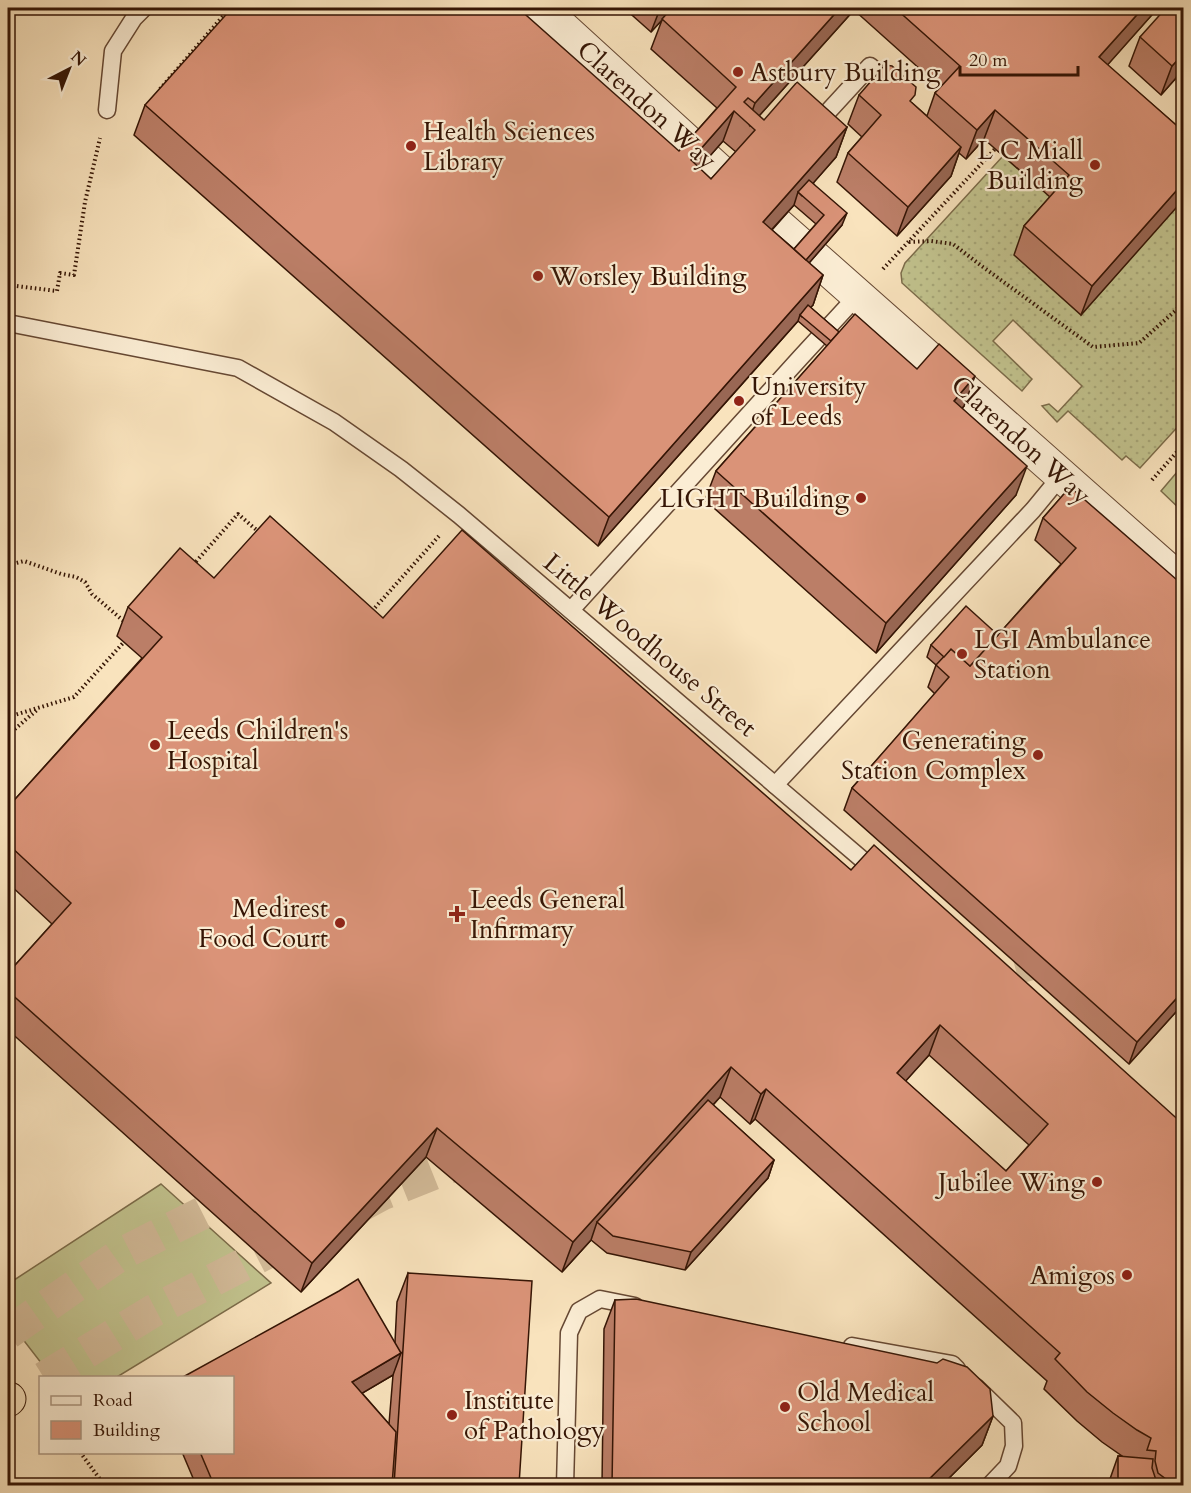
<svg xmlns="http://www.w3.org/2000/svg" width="1191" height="1493" font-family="Cardo,serif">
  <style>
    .grass { fill: url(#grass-dots); stroke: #7c6c4a; stroke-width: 1.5 }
    .garden { fill: #c2c38e; stroke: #7c6c4a; stroke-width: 1.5 }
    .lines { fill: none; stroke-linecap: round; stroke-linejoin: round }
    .highway-tunnel { stroke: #d2ba98; stroke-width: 33; stroke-dasharray: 33 16; stroke-linecap: butt }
    .lane-casing { stroke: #664833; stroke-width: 19 }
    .street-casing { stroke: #664833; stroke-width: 35 }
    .highway-casing { stroke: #351505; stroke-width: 35 }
    .path { stroke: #351505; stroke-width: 4; stroke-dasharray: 1.5 3; stroke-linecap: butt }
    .lane { stroke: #fbedd4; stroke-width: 16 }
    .street { stroke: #fbedd4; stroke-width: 33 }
    .highway { stroke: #f9e3bd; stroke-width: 33 }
    .wall { fill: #bb7e67; stroke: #351505; stroke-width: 1.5; fill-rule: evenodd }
    .shaded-wall { fill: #996754; stroke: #351505; stroke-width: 1.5 }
    .building { fill: #da9378; stroke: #351505; stroke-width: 1.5; fill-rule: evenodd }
    .poi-dot { fill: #8f2418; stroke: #fbedd4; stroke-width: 2 }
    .labels { text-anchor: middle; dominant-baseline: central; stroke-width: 4.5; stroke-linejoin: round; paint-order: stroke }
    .poi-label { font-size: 26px; fill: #351505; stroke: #fbedd4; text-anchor: start }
    .street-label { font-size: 26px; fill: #351505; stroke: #fbedd4 }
  </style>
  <defs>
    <pattern id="grass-dots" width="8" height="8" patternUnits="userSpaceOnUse" patternTransform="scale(1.5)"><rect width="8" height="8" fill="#c2c38e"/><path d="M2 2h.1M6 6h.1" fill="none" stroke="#a7a779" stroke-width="1.8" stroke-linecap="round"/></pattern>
  </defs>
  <rect width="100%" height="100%" fill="#f9e3bd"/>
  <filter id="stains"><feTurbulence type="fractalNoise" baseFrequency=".00333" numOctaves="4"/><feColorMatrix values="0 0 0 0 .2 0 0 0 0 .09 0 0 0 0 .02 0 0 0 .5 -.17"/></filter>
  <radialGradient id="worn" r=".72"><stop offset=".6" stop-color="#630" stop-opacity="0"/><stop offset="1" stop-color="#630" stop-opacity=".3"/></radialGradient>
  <polygon class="grass" points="1003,156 1059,204 1081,315 1183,199 1183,421 1140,468 1126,456 1122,460 1068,411 1057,422 1042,406 1049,404 1058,412 1082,386 1013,320 993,341 1032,379 1022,391 902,283 901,273 905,263"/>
  <g class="garden">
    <polygon points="1183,465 1183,512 1161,491"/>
    <polygon points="161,1184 271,1283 117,1377 52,1377 8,1320 8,1284"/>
  </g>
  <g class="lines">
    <g class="highway-tunnel">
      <polyline points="968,981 1063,955"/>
      <polyline points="358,1207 382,1194 484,1153"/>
      <polyline points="8,1333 121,1254 248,1190"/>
      <polyline points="44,1378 153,1311 301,1235"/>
    </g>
    <g class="lane-casing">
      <g id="lane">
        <polyline points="107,110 113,51 134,18 144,8"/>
        <polyline points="814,127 870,66 894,87"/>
        <polyline points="8,323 238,368 334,422 401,469 459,515 878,873"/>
        <polyline points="571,610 800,358 858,295"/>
        <polyline points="775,785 1033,510 1061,476"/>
        <polyline points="852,1346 952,1364 957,1369"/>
        <polyline points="976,1387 1013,1423 1014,1446 1008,1466 989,1486"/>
        <polyline points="565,1486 569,1333 579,1311 600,1299 635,1306"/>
      </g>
    </g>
    <g class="street-casing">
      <g id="street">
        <polyline points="541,8 727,178"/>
        <polyline points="777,224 1184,584"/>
      </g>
    </g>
    <g class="highway-casing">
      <polyline id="highway" points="8,1400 9,1399"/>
    </g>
    <g class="path">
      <polyline points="160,89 230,8"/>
      <polyline points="909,242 931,241 953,244 983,267 1093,347 1139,343 1174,312 1184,302"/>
      <polyline points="883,269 995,149"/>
      <polyline points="8,285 57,291 60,273 74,275 85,202 100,138"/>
      <polyline points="1152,480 1184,444"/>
      <polyline points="8,565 24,561 61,574 76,577 85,582 92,594 126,623"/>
      <polyline points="193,565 238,514 260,533"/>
      <polyline points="372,611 439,536"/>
      <polyline points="8,717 74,697 124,642"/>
      <polyline points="8,735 38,709"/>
      <polyline points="80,1452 105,1486"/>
    </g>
    <use href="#lane" class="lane"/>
    <use href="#street" class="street"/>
    <use href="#highway" class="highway"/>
  </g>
  <g class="wall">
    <path d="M 624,8 L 1158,8 L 1107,65 L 1184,132 L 1081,315 L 1014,255 L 1024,226 L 1050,197 L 984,139 L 966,159 L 959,153 L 951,176 L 897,236 L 837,182 L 848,153 L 862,137 L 848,124 L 859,95 L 912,103 L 927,116 L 935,93 L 940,87 L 854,10 L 759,116 L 764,120 L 847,127 L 836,157 L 813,183 L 842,225 L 809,263 L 823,275 L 813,305 L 810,307 L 839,332 L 917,369 L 964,406 L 962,408 L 1016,495 L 876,653 L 705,500 L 716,471 L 827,346 L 798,321 L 598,546 L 134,135 L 145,105 L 679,151 L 717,108 L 651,49 L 662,20 L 651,32 ZM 723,141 L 736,152 L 711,179 L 699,168 ZM 794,205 L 816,224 L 794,249 L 772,230 Z"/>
    <polygon points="1184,8 1184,85 1176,78 1161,95 1129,66 1140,37"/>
    <polygon points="1070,487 1184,1003 1129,1064 844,810 852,788 935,694 928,687 936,665 927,657 931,645 998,635 1061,564 1035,540 1043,518"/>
    <path d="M 214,578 L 383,618 L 851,870 L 1184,1125 L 1184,1485 L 1110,1485 L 1110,1479 L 1118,1456 L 1122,1456 L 1102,1442 L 1077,1421 L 1044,1389 L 1047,1381 L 755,1119 L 750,1124 L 720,1097 L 713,1105 L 774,1160 L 768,1178 L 685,1270 L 607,1253 L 591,1240 L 562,1272 L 426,1157 L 301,1292 L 8,1030 L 8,973 L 52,924 L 8,883 L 8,807 L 142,658 L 117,636 L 128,607 ZM 929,1055 L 1029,1145 L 1006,1171 L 905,1081 Z"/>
    <path d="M 408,1273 L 519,1485 L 196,1485 L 182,1452 L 232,1452 L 395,1342 L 397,1302 ZM 393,1375 L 389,1424 L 362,1393 Z"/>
    <polygon points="615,1300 993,1416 982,1445 942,1485 602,1485 604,1329"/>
  </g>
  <g class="shaded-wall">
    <polygon points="664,8 673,8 651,32 658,14"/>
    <polygon points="840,8 855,8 854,10 750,126 748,123 755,103"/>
    <polygon points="1143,8 1158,8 1088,87 1099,57"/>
    <polygon points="1184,53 1184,58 1176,78 1161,95 1172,66"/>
    <polygon points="995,110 984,139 966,159 977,130"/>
    <polygon points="734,111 723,141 680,190 691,160"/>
    <polygon points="847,127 836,157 802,196 798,192 794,205 752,251 763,222"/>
    <polygon points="961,147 951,176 897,236 908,207"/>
    <polygon points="1184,182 1184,199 1081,315 1092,286"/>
    <polygon points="847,213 842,225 790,285 795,272"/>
    <polygon points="823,275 813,305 802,317 800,315 798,321 598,546 609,517"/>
    <polygon points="975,376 964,406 943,430 954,401"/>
    <polygon points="1027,466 1016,495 876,653 886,623"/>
    <polygon points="1184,990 1184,1003 1129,1064 1137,1042"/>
    <polygon points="940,1025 929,1055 886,1103 897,1073"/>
    <polygon points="731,1067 720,1097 603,1227 597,1222 591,1240 562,1272 573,1242"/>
    <polygon points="766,1089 755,1119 750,1124 761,1094"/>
    <polygon points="437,1128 426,1157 301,1292 312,1263"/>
    <polygon points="774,1160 768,1178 685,1270 691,1252"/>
    <polygon points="401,1353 393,1375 344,1404 352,1382"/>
    <polygon points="993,1416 982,1445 942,1485 923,1485"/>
    <polygon points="1170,1482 1184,1484 1184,1485 1168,1485"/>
  </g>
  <g class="building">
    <path d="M 232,8 L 518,8 L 679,151 L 736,87 L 662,19 L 672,8 L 840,8 L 755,103 L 748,98 L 744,102 L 764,120 L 797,82 L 847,127 L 763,222 L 823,275 L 609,517 L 145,105 ZM 734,111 L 755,130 L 711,179 L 691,160 Z"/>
    <polygon points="650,8 664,8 658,14"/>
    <polygon points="895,8 1143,8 1099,57 1184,132 1184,182 1092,286 1024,226 1069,175 995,110 977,130 935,93 960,66"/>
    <polygon points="1166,8 1184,8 1184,53 1172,66 1140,37"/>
    <polygon points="885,65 892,66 916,87 915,95 910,101 961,147 908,207 848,153 881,115 859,95"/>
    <polygon points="809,180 847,213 806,260 794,249 824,215 798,192"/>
    <polygon points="808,305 839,332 831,341 800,315"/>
    <polygon points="855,314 917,369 939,344 975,376 954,401 1027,466 886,623 716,471"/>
    <polygon points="1070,487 1184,586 1184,990 1137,1042 852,788 949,677 936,665 951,649 970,666 1076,548 1043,518"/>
    <path d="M 270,516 L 383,618 L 462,530 L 851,870 L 874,845 L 1184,1125 L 1184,1484 L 1170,1482 L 1158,1473 L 1155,1461 L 1156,1451 L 1147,1450 L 1151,1438 L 1137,1430 L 1113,1413 L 1087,1392 L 1055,1359 L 1060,1353 L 766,1089 L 761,1094 L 731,1067 L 573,1242 L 437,1128 L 312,1263 L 8,991 L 8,973 L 71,903 L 8,844 L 8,807 L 162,637 L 128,607 L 180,548 L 214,578 ZM 940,1025 L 1048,1124 L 1006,1171 L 897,1073 Z"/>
    <polygon points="966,606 998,635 970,666 951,649 944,657 931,645"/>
    <polygon points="708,1100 774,1160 691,1252 613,1236 597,1222"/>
    <polygon points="408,1273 532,1281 519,1485 394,1485"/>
    <polygon points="358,1279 401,1353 352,1382 396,1432 392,1485 214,1485 200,1452 232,1452 232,1377 183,1377 339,1291"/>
    <polygon points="636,1299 937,1363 943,1359 967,1367 990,1389 993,1416 923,1485 612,1485 615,1300"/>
    <polygon points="1118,1456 1153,1459 1152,1468 1156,1480 1163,1485 1112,1485 1118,1480"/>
  </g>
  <g class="poi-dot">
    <circle cx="738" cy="72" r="6"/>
    <circle cx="411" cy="146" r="6"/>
    <circle cx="1095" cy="165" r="6"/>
    <circle cx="538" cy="276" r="6"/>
    <circle cx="739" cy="401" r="6"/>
    <circle cx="861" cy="498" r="6"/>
    <circle cx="962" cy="654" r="6"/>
    <circle cx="155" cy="745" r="6"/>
    <circle cx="1038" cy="755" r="6"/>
    <path d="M454 905h6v6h6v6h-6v6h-6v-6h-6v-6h6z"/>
    <circle cx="340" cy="923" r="6"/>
    <circle cx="1097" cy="1182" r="6"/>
    <circle cx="1127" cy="1275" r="6"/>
    <circle cx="785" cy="1407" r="6"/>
    <circle cx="452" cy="1415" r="6"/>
  </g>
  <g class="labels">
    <g class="poi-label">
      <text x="750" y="72">Astbury Building</text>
      <text x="423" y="131">Health Sciences<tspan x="423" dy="30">Library</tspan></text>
      <text x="1083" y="150" text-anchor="end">L C Miall<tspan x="1083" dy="30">Building</tspan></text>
      <text x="550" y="276">Worsley Building</text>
      <text x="751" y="386">University<tspan x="751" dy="30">of Leeds</tspan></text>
      <text x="849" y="498" text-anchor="end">LIGHT Building</text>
      <text x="974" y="639">LGI Ambulance<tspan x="974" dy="30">Station</tspan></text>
      <text x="167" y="730">Leeds Children's<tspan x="167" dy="30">Hospital</tspan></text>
      <text x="1026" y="740" text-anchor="end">Generating<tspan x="1026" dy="30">Station Complex</tspan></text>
      <text x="470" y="899">Leeds General<tspan x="470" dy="30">Infirmary</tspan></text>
      <text x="328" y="908" text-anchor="end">Medirest<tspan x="328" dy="30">Food Court</tspan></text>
      <text x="1085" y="1182" text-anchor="end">Jubilee Wing</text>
      <text x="1115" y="1275" text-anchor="end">Amigos</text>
      <text x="797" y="1392">Old Medical<tspan x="797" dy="30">School</tspan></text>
      <text x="464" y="1400">Institute<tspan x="464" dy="30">of Pathology</tspan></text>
    </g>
    <g class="street-label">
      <text transform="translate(647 105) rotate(42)">Clarendon Way</text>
      <text transform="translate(1021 440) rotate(42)">Clarendon Way</text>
      <text transform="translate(650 645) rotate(40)">Little Woodhouse Street</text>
    </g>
  </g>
  <rect width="1191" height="1493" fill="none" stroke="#f9e3bd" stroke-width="30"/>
  <rect x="9" y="9" width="1173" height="1475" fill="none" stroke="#351505" stroke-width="3"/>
  <rect x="15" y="15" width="1161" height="1463" fill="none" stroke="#351505" stroke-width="1.5"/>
  <rect x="39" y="1376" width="195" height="78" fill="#fbedd4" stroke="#ac9781" stroke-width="1.5"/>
  <rect x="51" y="1396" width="30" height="9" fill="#fbedd4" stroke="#ac9781" stroke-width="1.5"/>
  <text x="93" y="1406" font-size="18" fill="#351505">Road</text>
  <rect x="51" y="1421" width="30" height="18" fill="#da9378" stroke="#ac9781" stroke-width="1.5"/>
  <text x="93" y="1436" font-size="18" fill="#351505">Building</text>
  <g transform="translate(69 69) rotate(42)" stroke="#fbedd4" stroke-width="4.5" paint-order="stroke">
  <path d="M0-4.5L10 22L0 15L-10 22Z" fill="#351505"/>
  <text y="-9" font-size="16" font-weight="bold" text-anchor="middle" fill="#351505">N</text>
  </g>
  <path d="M960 66v9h118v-9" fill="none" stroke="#351505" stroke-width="3"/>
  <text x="969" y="66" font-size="18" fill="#351505" stroke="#fbedd4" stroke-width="4.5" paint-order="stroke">20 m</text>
  <rect width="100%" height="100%" filter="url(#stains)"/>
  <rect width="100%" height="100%" fill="url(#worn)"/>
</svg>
